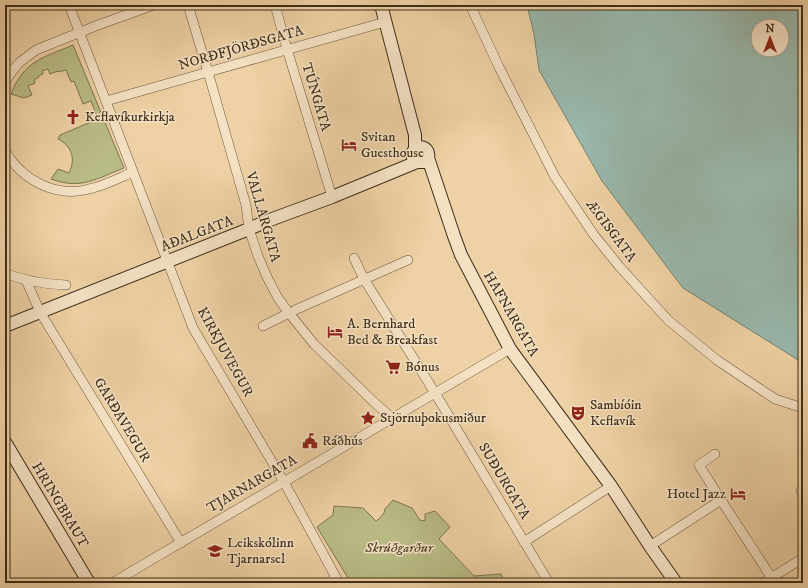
<svg xmlns="http://www.w3.org/2000/svg" width="808" height="588" font-family="'IM FELL DW Pica',serif">
  <style>
    .green { fill: #b9bb85; stroke: #7c7450 }
    .water { fill: #99b7ab; stroke: #758071; fill-rule: evenodd }
    .lines { fill: none; stroke-linecap: round; stroke-linejoin: round }
    .street-casing { stroke: #6a573c; stroke-width: 10 }
    .secondary-casing { stroke: #3e2e1a; stroke-width: 14 }
    .street { stroke: #f4e1c4; stroke-width: 9 }
    .secondary { stroke: #f4e1c4; stroke-width: 12 }
    .labels { text-anchor: middle; dominant-baseline: central; stroke-width: 3; stroke-linejoin: round; paint-order: stroke }
    .street-label { font-size: 14px; fill: #3e2e1a; stroke: #f4e1c4 }
    .poi-label { font-size: 14px; fill: #3e2e1a; stroke: #f4e1c4; text-anchor: start }
    .park-label { font-size: 14px; font-style: italic; fill: #574a2f; stroke: #f4e1c4 }
  </style>
  <rect width="100%" height="100%" fill="#eed1a4"/>
  <filter id="stains"><feTurbulence type="fractalNoise" baseFrequency=".005" numOctaves="4"/><feColorMatrix values="0 0 0 0 .2 0 0 0 0 .09 0 0 0 0 .02 0 0 0 .5 -.17"/></filter>
  <radialGradient id="worn" r=".72"><stop offset=".6" stop-color="#630" stop-opacity="0"/><stop offset="1" stop-color="#630" stop-opacity=".3"/></radialGradient>
  <g class="green">
    <path d="M 73,45 L 124,168 C 96,179 81,190 51,179 L 58,169 L 69,173 C 76,159 72,146 58,139 L 60,135 L 98,119 L 91,101 L 83,104 L 74,81 L 71,82 L 66,70 L 59,72 L 58,71 L 50,74 L 48,69 L 42,71 L 43,74 L 38,76 L 39,77 L 34,80 L 35,83 L 28,86 L 32,95 L 24,98 L 11,94 C 24,61 42,58 73,45 Z"/>
    <polygon points="393,500 412,508 420,520 425,521 425,514 435,511 450,527 439,539 474,576 501,574 505,583 351,583 317,527 333,515 334,506 363,508 376,521 379,519 384,513 385,509"/>
  </g>
  <path class="water" d="M 526,5 L 803,5 L 803,363 L 683,288 L 602,181 L 539,70 L 534,34 L 528,9 ZM 758,26 L 782,26 L 782,50 L 758,50 Z"/>
  <g class="lines">
    <g class="street-casing">
      <g id="street">
        <polyline points="69,5 193,328 284,482 339,583"/>
        <polyline points="188,5 208,72 246,205 249,229 258,256 267,277 278,298 289,313 314,344 376,404 392,418"/>
        <polyline points="275,5 287,49 332,197"/>
        <polyline points="470,5 499,67 555,177 594,235 619,266 668,320 717,360 775,399 803,408"/>
        <polyline points="5,82 13,70 20,62 36,50 98,25 154,5"/>
        <polyline points="106,101 208,72 385,22"/>
        <path d="M 5,151 C 22,180 55,198 89,189 C 104,186 119,178 133,172"/>
        <polyline points="354,258 364,279 435,393 549,583"/>
        <path d="M 5,273 C 24,281 45,284 66,285"/>
        <polyline points="26,280 40,312 181,543"/>
        <polyline points="295,310 408,260"/>
        <polyline points="263,326 289,313"/>
        <polyline points="715,454 699,465 721,500"/>
        <polyline points="801,491 803,494"/>
        <polyline points="524,542 611,486"/>
        <polyline points="650,546 721,500 775,583"/>
        <polyline points="112,583 510,349"/>
        <polyline points="327,583 336,578"/>
        <polyline points="763,583 803,558"/>
      </g>
    </g>
    <g class="secondary-casing">
      <g id="secondary">
        <polyline points="381,5 415,135 415,149"/>
        <path d="M 428,158 L 423,162 L 417,162 L 413,158 L 413,152 C 420,143 430,148 428,158 L 454,236 L 461,255 L 510,349 L 611,486 L 650,546 L 676,583"/>
        <polyline points="5,326 249,229 267,221 332,197 417,162"/>
        <polyline points="5,442 89,583"/>
      </g>
    </g>
    <use href="#street" class="street"/>
    <use href="#secondary" class="secondary"/>
  </g>
  <defs>
    <g id="church-bare" transform="scale(1.2)"><path d="M-1.2-6h2.4v3.5h3.3v2.4h-3.3V6h-2.4V-.1h-3.3v-2.4h3.3Z" fill="#8f2418" stroke="#f4e1c4" stroke-width="2.5" paint-order="stroke"/></g>
    <g id="hotel-bare" transform="scale(1.2)"><path d="M-6-4.5h1.5V1H6V5H4.5V3h-9V5H-6ZM-4 0a1.8 1.8 0 1 1 3.6 0ZM.5 0V-2.5h3Q6-2.5 6 0Z" fill="#8f2418" stroke="#f4e1c4" stroke-width="2.5" paint-order="stroke"/></g>
    <g id="supermarket-bare" transform="scale(1.2)"><path d="M-6-5.5h2.5l.6 2H6L4.5 2H-2.5L-4.4-4H-6ZM-1.5 3.2a1.3 1.3 0 1 0 .1 0ZM3 3.2a1.3 1.3 0 1 0 .1 0Z" fill="#8f2418" stroke="#f4e1c4" stroke-width="2.5" paint-order="stroke"/></g>
    <g id="theatre-bare" transform="scale(1.2)"><path d="M-5-5.5Q0-4 5-5.5V0Q5 5 0 6Q-5 5-5 0ZM-3.3-2.5H-1v1.5H-3.3ZM1-2.5H3.3v1.5H1ZM-2.8 1Q0 5.5 2.8 1Z" fill="#8f2418" stroke="#f4e1c4" stroke-width="2.5" paint-order="stroke"/></g>
    <g id="sight-bare" transform="scale(1.2)"><path d="M0-6L1.8-2.2L6-1.7L2.9 1.2L3.7 5.4L0 3.3L-3.7 5.4L-2.9 1.2L-6-1.7L-1.8-2.2Z" fill="#8f2418" stroke="#f4e1c4" stroke-width="2.5" paint-order="stroke"/></g>
    <g id="civic-bare" transform="scale(1.2)"><path d="M-.6-6.5H3V-4.5H.6V-3L4-1V1h2V6H-6V1h2V-1L-.6-3ZM-1.2 2.5V6h2.4V2.5Z" fill="#8f2418" stroke="#f4e1c4" stroke-width="2.5" paint-order="stroke"/></g>
    <g id="school-bare" transform="scale(1.2)"><path d="M0-5L7-2L0 1L-7-2ZM-4 1L0 2.5L4 1V4Q0 6-4 4Z" fill="#8f2418" stroke="#f4e1c4" stroke-width="2.5" paint-order="stroke"/></g>
  </defs>
  <g fill-rule="evenodd">
    <use href="#church-bare" x="73" y="117"/>
    <use href="#hotel-bare" x="349" y="145"/>
    <use href="#hotel-bare" x="335" y="332"/>
    <use href="#supermarket-bare" x="393" y="367"/>
    <use href="#theatre-bare" x="578" y="413"/>
    <use href="#sight-bare" x="368" y="418"/>
    <use href="#civic-bare" x="310" y="441"/>
    <use href="#hotel-bare" x="738" y="494"/>
    <use href="#school-bare" x="215" y="551"/>
  </g>
  <g class="labels">
    <g class="street-label">
      <text transform="translate(241 48) rotate(-16)">NORÐFJÖRÐSGATA</text>
      <text transform="translate(316 97) rotate(73)">TÚNGATA</text>
      <text transform="translate(263 217) rotate(74)">VALLARGATA</text>
      <text transform="translate(611 231) rotate(53)">ÆGISGATA</text>
      <text transform="translate(197 234) rotate(-21)">AÐALGATA</text>
      <text transform="translate(511 314) rotate(60)">HAFNARGATA</text>
      <text transform="translate(225 352) rotate(61)">KIRKJUVEGUR</text>
      <text transform="translate(122 420) rotate(59)">GARÐAVEGUR</text>
      <text transform="translate(504 481) rotate(59)">SUÐURGATA</text>
      <text transform="translate(252 484) rotate(-30)">TJARNARGATA</text>
      <text transform="translate(60 505) rotate(59)">HRINGBRAUT</text>
    </g>
    <g class="poi-label">
      <text x="85" y="117">Keflavíkurkirkja</text>
      <text x="361" y="137">Svitan<tspan x="361" dy="16">Guesthouse</tspan></text>
      <text x="347" y="324">A. Bernhard<tspan x="347" dy="16">Bed &amp; Breakfast</tspan></text>
      <text x="405" y="367">Bónus</text>
      <text x="590" y="405">Sambíóin<tspan x="590" dy="16">Keflavík</tspan></text>
      <text x="380" y="418">Stjörnuþokusmiður</text>
      <text x="322" y="441">Ráðhús</text>
      <text x="726" y="494" text-anchor="end">Hotel Jazz</text>
      <text x="227" y="543">Leikskólinn<tspan x="227" dy="16">Tjarnarsel</tspan></text>
    </g>
    <g class="park-label">
      <text x="399" y="548">Skrúðgarður</text>
    </g>
  </g>
  <rect width="808" height="588" fill="none" stroke="#eed1a4" stroke-width="20"/>
  <rect x="6" y="6" width="796" height="576" fill="none" stroke="#3e2e1a" stroke-width="2"/>
  <rect x="10" y="10" width="788" height="568" fill="none" stroke="#3e2e1a"/>
  <g transform="translate(770 38)"><circle r="19" fill="#f4e1c4" stroke="#ab9980"/>
  <path d="M0-3L7 15L0 10L-7 15Z" fill="#8f2418"/>
  <text y="-6" font-size="11" font-weight="bold" text-anchor="middle" fill="#3e2e1a">N</text>
  </g>
  <rect width="100%" height="100%" filter="url(#stains)"/>
  <rect width="100%" height="100%" fill="url(#worn)"/>
</svg>
